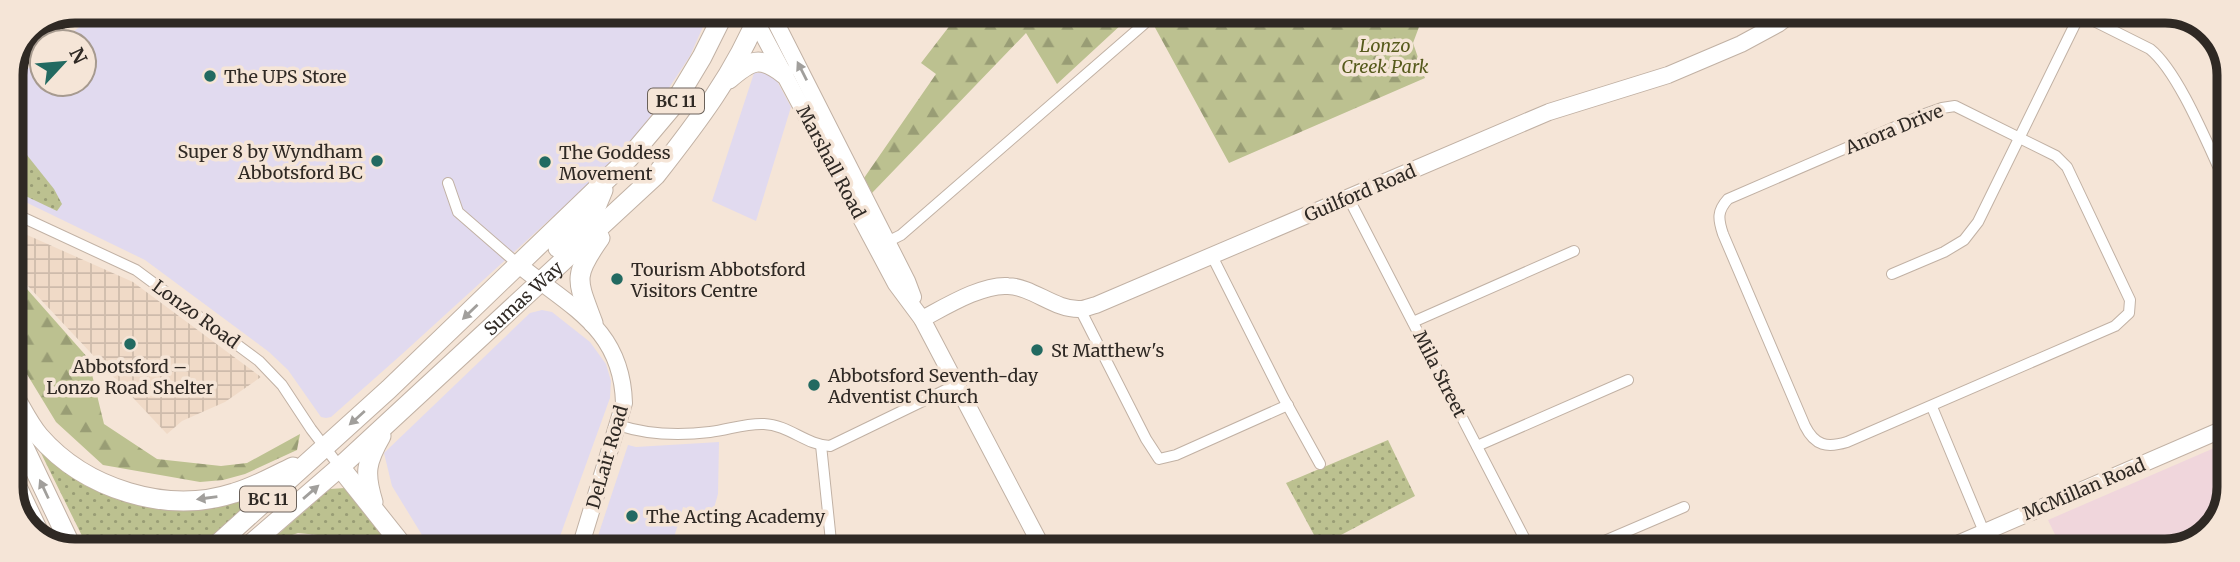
<svg xmlns="http://www.w3.org/2000/svg" width="2240" height="562" font-family="Merriweather,serif">
  <style>
    .commercial { fill: #e1daef }
    .industrial { fill: url(#industrial-grid) }
    .education { fill: #f0d6dc }
    .green { fill: url(#green-dots) }
    .forest { fill: url(#forest-firs) }
    .lines { fill: none; stroke-linecap: round; stroke-linejoin: round }
    .street-casing { stroke: #c1b1a4; stroke-width: 12 }
    .secondary-casing { stroke: #c1b1a4; stroke-width: 18 }
    .highway-casing { stroke: #c1b1a4; stroke-width: 21 }
    .street { stroke: #fff; stroke-width: 10 }
    .secondary { stroke: #fff; stroke-width: 16 }
    .highway { stroke: #fff; stroke-width: 19 }
    .oneway { fill: #a19f9c }
    .poi-dot { fill: #226a61; stroke: #f5e5d7; stroke-width: 2.5 }
    .labels { text-anchor: middle; dominant-baseline: central; stroke-width: 7; stroke-linejoin: round; paint-order: stroke }
    .shield { fill: #f5e5d7; stroke: #6a615a; stroke-width: 2 }
    .shield-label { font-size: 16px; font-weight: bold; fill: #2f2924 }
    .park-label { font-size: 18px; font-style: italic; fill: #565a1c; stroke: #f5e5d7 }
    .poi-label { font-size: 18px; fill: #2f2924; stroke: #f5e5d7; text-anchor: start }
    .street-label { font-size: 18px; fill: #2f2924; stroke: #f5e5d7 }
    .rim { fill: none; stroke: #2f2924; stroke-width: 9 }
  </style>
  <defs>
    <pattern id="industrial-grid" width="8" height="8" patternUnits="userSpaceOnUse" patternTransform="scale(1.75)"><rect width="8" height="8" fill="#f0dac7"/><path d="M0 4h8M4 0v8" fill="none" stroke="#cebbab"/></pattern>
    <pattern id="green-dots" width="8" height="8" patternUnits="userSpaceOnUse" patternTransform="scale(1.75)"><rect width="8" height="8" fill="#bcc190"/><path d="M2 2h.1M6 6h.1" fill="none" stroke="#999d75" stroke-width="1.8" stroke-linecap="round"/></pattern>
    <pattern id="forest-firs" width="22" height="20" patternUnits="userSpaceOnUse" patternTransform="scale(1.75)"><rect width="22" height="20" fill="#bcc190"/><path d="M5 1l3.5 6h-7zM16 11l3.5 6h-7z" fill="#999d75"/></pattern>
  </defs>
  <rect width="100%" height="100%" fill="#f5e5d7"/>
  <g class="commercial">
    <polygon points="100,11 710,11 690,56 642,129 592,181 401,355 331,417 326,418 321,417 288,370 269,352 145,260 11,195 11,82 42,57 42,84 84,84 84,42 60,42"/>
    <polygon points="767,72 776,79 791,107 756,221 712,201 754,73"/>
    <polygon points="542,310 552,312 590,342 606,364 611,381 610,398 555,550 445,550 422,535 392,486 384,453 530,313"/>
    <polygon points="719,442 718,494 712,515 683,507 670,551 593,551 628,445 636,447"/>
  </g>
  <polygon class="industrial" points="25,234 133,282 261,377 225,402 182,421 167,434 12,269"/>
  <polygon class="education" points="2228,442 2228,500 2205,538 2166,551 2063,551 2048,520"/>
  <g class="green">
    <polygon points="11,135 54,189 62,204 57,211 11,189"/>
    <polygon points="1388,440 1415,496 1320,546 1286,483"/>
    <polygon points="36,443 84,485 116,499 175,509 257,497 195,550 89,550"/>
    <polygon points="345,488 395,550 323,550 318,535 298,533 268,543 330,489"/>
  </g>
  <g class="forest">
    <polygon points="961,11 1136,11 1057,84 1026,33 872,193 864,178 936,74 921,63"/>
    <polygon points="1146,11 1425,11 1413,43 1425,78 1229,163"/>
    <polygon points="11,271 88,358 104,424 157,459 221,466 247,463 300,434 297,450 245,474 223,480 200,482 103,465 56,422 11,348"/>
  </g>
  <g class="lines">
    <g class="street-casing">
      <g id="street">
        <path d="M 2076,12 L 2150,49 C 2180,73 2211,153 2229,190"/>
        <polyline points="17,58 78,11"/>
        <path d="M 1955,106 L 2056,156 L 2067,167 L 2130,300 L 2129,313 L 2115,326 L 1847,442 C 1827,448 1815,446 1805,426 L 1723,234 C 1718,219 1717,211 1728,199 L 1925,114 L 1942,108 Z"/>
        <polyline points="448,183 458,212 519,265"/>
        <polyline points="1348,197 1531,551"/>
        <polyline points="11,212 136,270 259,361 282,385 311,429 340,467"/>
        <polyline points="881,245 901,235 1144,24"/>
        <polyline points="1212,256 1283,397 1320,464"/>
        <polyline points="1892,274 1944,252 1964,240 1978,222 2080,14"/>
        <polyline points="1080,309 1146,439 1159,459 1176,455 1288,405"/>
        <polyline points="1413,322 1574,251"/>
        <polyline points="1932,407 1992,551"/>
        <path d="M 618,425 C 648,435 678,436 710,432 C 728,430 746,423 764,424 C 789,425 806,445 830,446 L 956,385"/>
        <polyline points="821,445 832,551"/>
        <polyline points="1477,446 1628,380"/>
        <polyline points="1581,551 1684,507"/>
      </g>
    </g>
    <g class="secondary-casing">
      <g id="secondary">
        <polyline points="770,11 907,281 913,297"/>
        <polyline points="751,12 896,284 922,319 1044,551"/>
        <path d="M 519,265 C 570,307 622,328 624,403 L 579,551"/>
        <path d="M 922,319 C 945,307 982,284 1008,286 C 1033,287 1055,310 1080,309 C 1085,309 1091,306 1096,305 L 1549,112 L 1668,75 L 1741,44 L 1778,24 L 1794,12"/>
        <polyline points="1941,551 2228,427"/>
      </g>
    </g>
    <g class="highway-casing">
      <g id="highway">
        <path d="M 729,79 C 751,60 760,55 784,74"/>
        <polyline points="558,248 593,214 603,190"/>
        <path d="M 593,323 C 577,280 572,277 600,238"/>
        <path d="M 11,391 C 20,405 28,423 39,436 C 85,489 167,515 234,493 C 255,487 274,476 293,467"/>
        <polyline points="11,420 73,550"/>
        <polyline points="340,467 406,550"/>
        <polyline points="11,474 42,539"/>
        <path d="M 373,502 C 364,473 366,462 381,436"/>
        <polyline points="211,550 389,389 629,158 672,107 702,57 725,11"/>
        <path id="s1" d="M 244,550 L 340,467 L 656,175 C 696,124 736,72 760,11"/>
        <polyline points="281,550 299,547 335,550"/>
      </g>
    </g>
    <use href="#street" class="street"/>
    <use href="#secondary" class="secondary"/>
    <use href="#highway" class="highway"/>
  </g>
  <defs><path id="oneway-solid" d="M-6-.8H1V-3.2L6.5 0L1 3.2V.8H-6Z" transform="scale(1.75)"/></defs>
  <g class="oneway">
    <use href="#oneway-solid" transform="translate(802 71) rotate(-117)"/>
    <use href="#oneway-solid" transform="translate(470 312) rotate(136)"/>
    <use href="#oneway-solid" transform="translate(357 418) rotate(138)"/>
    <use href="#oneway-solid" transform="translate(44 489) rotate(-115)"/>
    <use href="#oneway-solid" transform="translate(311 492) rotate(-41)"/>
    <use href="#oneway-solid" transform="translate(207 498) rotate(172)"/>
  </g>
  <g class="poi-dot">
    <circle cx="210" cy="76" r="7"/>
    <circle cx="377" cy="161" r="7"/>
    <circle cx="545" cy="162" r="7"/>
    <circle cx="617" cy="279" r="7"/>
    <circle cx="130" cy="344" r="7"/>
    <circle cx="1037" cy="350" r="7"/>
    <circle cx="814" cy="385" r="7"/>
    <circle cx="632" cy="516" r="7"/>
  </g>
  <g class="labels">
    <g class="shield">
      <rect x="648" y="88.5" width="56" height="25" rx="5"/>
      <rect x="240" y="486.5" width="56" height="25" rx="5"/>
    </g>
    <g class="shield-label">
      <text x="676" y="101">BC 11</text>
      <text x="268" y="499">BC 11</text>
    </g>
    <g class="park-label">
      <text x="1385" y="45">Lonzo<tspan x="1385" dy="21">Creek Park</tspan></text>
    </g>
    <g class="poi-label">
      <text x="224" y="76">The UPS Store</text>
      <text x="363" y="151" text-anchor="end">Super 8 by Wyndham<tspan x="363" dy="21">Abbotsford BC</tspan></text>
      <text x="559" y="152">The Goddess<tspan x="559" dy="21">Movement</tspan></text>
      <text x="631" y="269">Tourism Abbotsford<tspan x="631" dy="21">Visitors Centre</tspan></text>
      <text x="1051" y="350">St Matthew's</text>
      <text x="130" y="366" text-anchor="middle">Abbotsford –<tspan x="130" dy="21">Lonzo Road Shelter</tspan></text>
      <text x="828" y="375">Abbotsford Seventh-day<tspan x="828" dy="21">Adventist Church</tspan></text>
      <text x="646" y="516">The Acting Academy</text>
    </g>
    <g class="street-label">
      <text transform="translate(1894 129) rotate(-22)">Anora Drive</text>
      <text transform="translate(831 162) rotate(62)">Marshall Road</text>
      <text transform="translate(1360 193) rotate(-23)">Guilford Road</text>
      <text stroke="none"><textPath href="#s1" startOffset="376">Sumas Way</textPath></text>
      <text transform="translate(196 314) rotate(36)">Lonzo Road</text>
      <text transform="translate(1440 374) rotate(63)">Mila Street</text>
      <text transform="translate(607 457) rotate(-74)">DeLair Road</text>
      <text transform="translate(2084 489) rotate(-23)">McMillan Road</text>
    </g>
  </g>
  <path d="M0 0H2240V562H0ZM75 23H2165A52 52 0 0 1 2217 75V487A52 52 0 0 1 2165 539H75A52 52 0 0 1 23 487V75A52 52 0 0 1 75 23Z" fill="#f5e5d7" fill-rule="evenodd"/>
  <path class="rim" d="M75 23H2165A52 52 0 0 1 2217 75V487A52 52 0 0 1 2165 539H75A52 52 0 0 1 23 487V75A52 52 0 0 1 75 23Z"/>
  <g transform="translate(63 63) rotate(64)"><circle r="33" fill="#f5e5d7" stroke="#a69a8f" stroke-width="2"/>
  <path d="M0-5L12 26L0 18L-12 26Z" fill="#226a61"/>
  <text y="-10" font-size="19" font-weight="bold" text-anchor="middle" fill="#2f2924">N</text>
  </g>
</svg>
